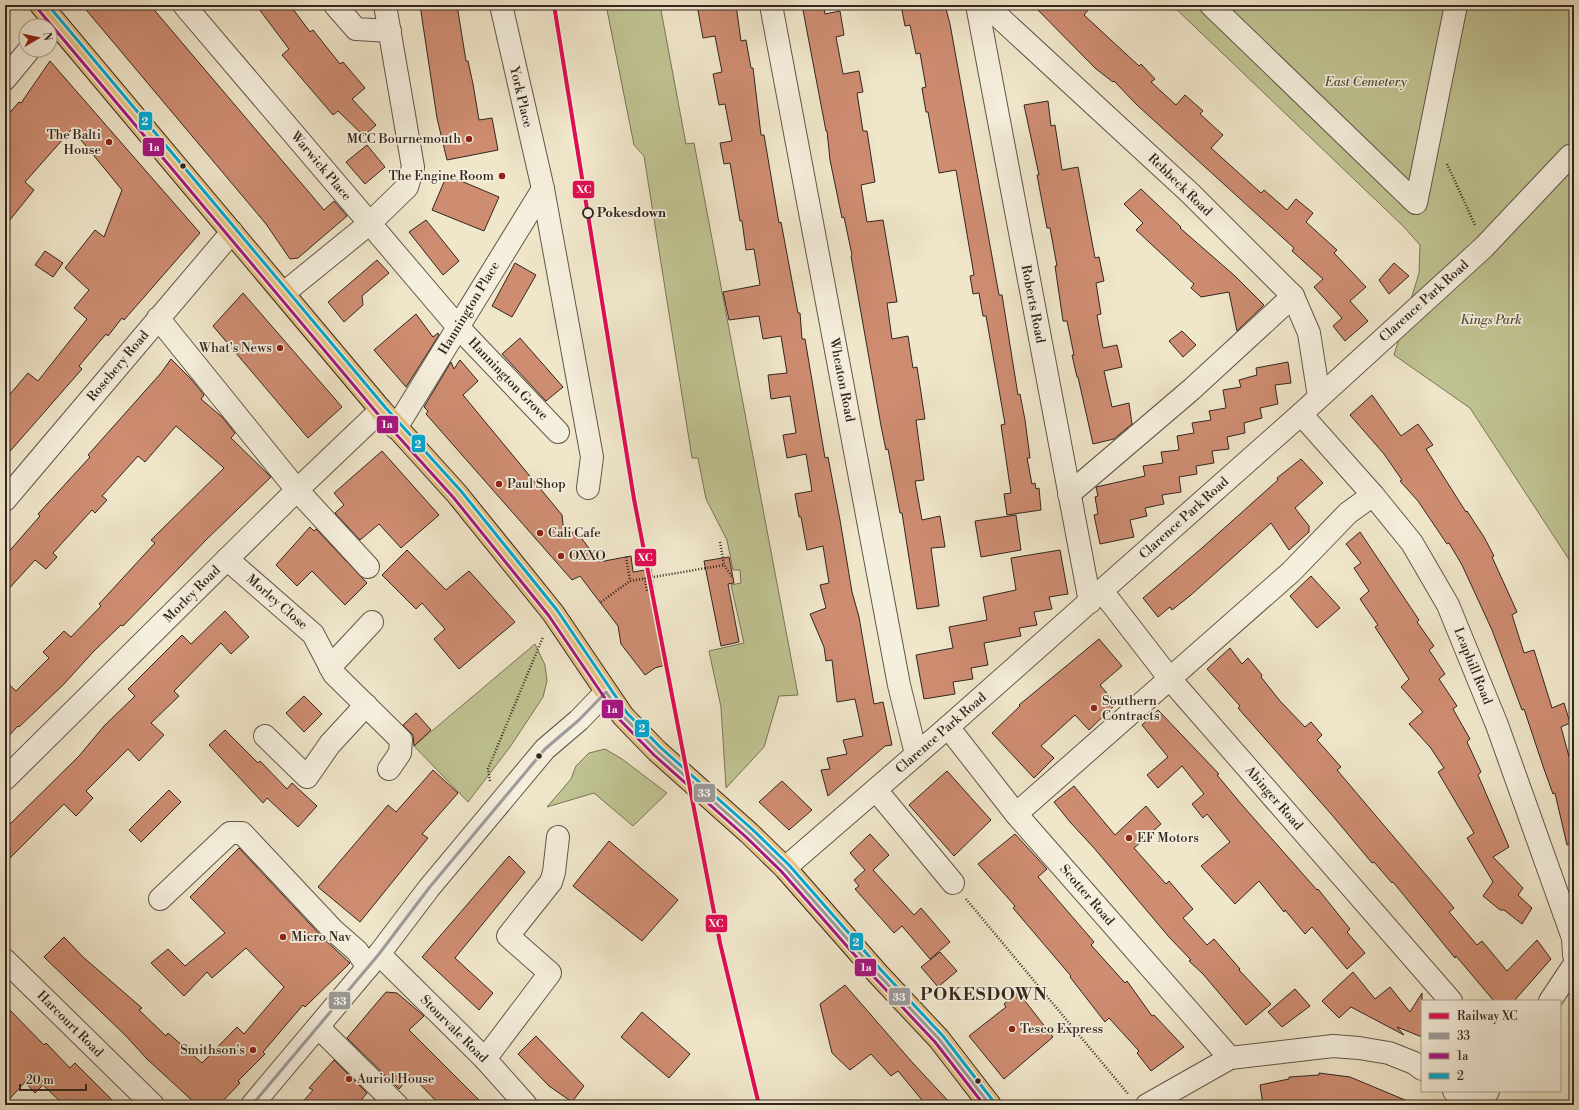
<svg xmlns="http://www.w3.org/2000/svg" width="1579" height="1110" font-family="'Libre Bodoni',serif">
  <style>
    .green { fill: #c0c392; stroke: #7a7459 }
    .building { fill: #ce8c71; stroke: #332620 }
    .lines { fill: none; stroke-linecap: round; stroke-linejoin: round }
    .minor-casing { stroke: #62564a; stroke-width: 24 }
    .major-casing { stroke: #332620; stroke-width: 24 }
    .path { stroke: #332620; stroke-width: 2.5; stroke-dasharray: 1 2; stroke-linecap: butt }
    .minor { stroke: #f5efdd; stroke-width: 22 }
    .major { stroke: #e8c385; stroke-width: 22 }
    .bus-1-casing { stroke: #f5efdd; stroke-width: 6 }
    .bus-2-casing { stroke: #f5efdd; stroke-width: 6 }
    .bus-3-casing { stroke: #f5efdd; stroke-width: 6 }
    .bus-1 { stroke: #9d9c9c; stroke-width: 3 }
    .bus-2 { stroke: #a61680; stroke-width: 3 }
    .bus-3 { stroke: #03a8d2; stroke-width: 3 }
    .rail-1-casing { stroke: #f5efdd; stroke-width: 7 }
    .rail-1 { stroke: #df0d52; stroke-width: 4 }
    .poi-dot { fill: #8f2418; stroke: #f5efdd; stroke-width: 1.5 }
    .bus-dot { fill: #332620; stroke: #f5efdd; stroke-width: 1.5 }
    .stop-dot { fill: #f5efdd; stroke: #332620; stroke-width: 2 }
    .labels { text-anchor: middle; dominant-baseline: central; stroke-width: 3.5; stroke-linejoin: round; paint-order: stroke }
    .park-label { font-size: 13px; font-style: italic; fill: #564d3c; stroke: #f5efdd }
    .street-label { font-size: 13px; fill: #332620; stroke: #f5efdd }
    .poi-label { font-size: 13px; fill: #332620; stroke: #f5efdd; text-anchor: start }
    .stop-label { font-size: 13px; font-weight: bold; fill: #332620; stroke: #f5efdd; text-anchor: start }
    .district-label { font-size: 17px; font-weight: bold; letter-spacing: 1px; fill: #332620; stroke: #f5efdd }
    .line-badge { stroke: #f5efdd; stroke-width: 1.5 }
    .badge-label { font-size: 11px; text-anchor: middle; font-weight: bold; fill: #fff }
  </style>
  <rect width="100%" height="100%" fill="#f0e6ca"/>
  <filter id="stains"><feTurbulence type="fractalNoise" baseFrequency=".005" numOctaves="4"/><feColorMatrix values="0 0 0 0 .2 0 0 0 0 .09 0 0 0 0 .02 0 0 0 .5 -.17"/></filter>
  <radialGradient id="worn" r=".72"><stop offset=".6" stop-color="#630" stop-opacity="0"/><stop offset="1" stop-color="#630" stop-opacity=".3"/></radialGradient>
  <g class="green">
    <polygon points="606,5 660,5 686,144 694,143 798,695 779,696 764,747 726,788 721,707 709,651 744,643 731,585 741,583 740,570 733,570 727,540 706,499 698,458 692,458 644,156 634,145"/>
    <polygon points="1172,5 1574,5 1574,567 1470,408 1394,355 1419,273 1420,245 1404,227"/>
    <polygon points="535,644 545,665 547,681 543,697 510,747 468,802 414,746"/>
    <polygon points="605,749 622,759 667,793 633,826 594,793 547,807 571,779 576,766 589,753"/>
  </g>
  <g class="building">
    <polygon points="82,5 150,5 324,210 334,201 347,216 298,258 290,259 266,224"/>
    <polygon points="256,5 290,5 310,32 313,30 340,64 343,62 365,88 352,99 376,125 364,136 338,111 333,115 303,80 282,55 289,49"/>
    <polygon points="420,5 457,5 466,61 468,61 473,84 479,120 492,118 498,150 447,160 437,118"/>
    <polygon points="697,5 736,5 741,41 746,40 751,68 753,68 761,135 764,135 779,223 781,222 798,313 800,313 802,339 805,339 825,458 828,457 840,520 852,592 859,617 874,704 883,702 892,745 885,746 828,796 821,770 830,769 827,758 847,754 843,740 863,736 855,699 837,702 832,660 826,661 824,647 810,614 826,608 820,585 829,583 823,546 807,550 801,517 799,517 795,494 812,491 806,454 787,458 783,435 796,433 790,396 771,399 768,375 787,373 781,336 763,339 759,316 729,320 723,292 760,285 754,249 746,250 742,221 740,221 730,163 724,164 720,143 732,141 725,104 719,105 713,74 722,72 715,36 703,38"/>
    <polygon points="802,5 823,5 825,14 840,11 844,35 836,37 843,74 859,71 863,92 857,93 863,131 867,131 875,182 861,185 867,222 883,220 897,302 887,303 892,339 908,336 913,368 917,367 925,419 916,420 924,480 915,481 922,520 940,516 945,547 931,548 939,606 917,609 902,513 900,513 888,449 886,450 881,426 851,256 852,255 844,217 842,218 830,160 827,131 826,131"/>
    <polygon points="901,5 945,5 950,24 999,295 1002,295 1018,395 1020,394 1025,420 1030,458 1027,458 1032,484 1035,483 1036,489 1039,488 1041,510 1007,515 1004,494 1011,493 1001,425 1005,424 986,316 983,316 979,293 973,294 970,276 974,275 956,170 939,173 928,112 926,112 922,88 926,87 920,53 916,54 910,25 905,26"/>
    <polygon points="1033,5 1092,5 1084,15 1139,66 1141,64 1155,79 1151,82 1176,105 1185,95 1203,111 1200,114 1223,135 1211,148 1261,193 1264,190 1287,210 1296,199 1313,213 1306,222 1337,250 1334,253 1366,287 1350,301 1368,321 1345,341 1333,326 1342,318 1314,287 1323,279 1292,251 1294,248 1137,105 1114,81 1113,82 1095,68"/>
    <polygon points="50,61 200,233 124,320 122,318 108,336 106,334 79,366 82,369 5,457 5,400 28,373 38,381 87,319 74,308 89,290 65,268 95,230 104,237 122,190 72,129 25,182 34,190 5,226 5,118 19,102 21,103"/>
    <polygon points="1048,101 1051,126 1055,125 1062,170 1078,167 1095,258 1099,257 1104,281 1096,283 1101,314 1097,315 1103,348 1117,345 1122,367 1104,371 1112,407 1129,403 1132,424 1114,439 1093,444 1078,377 1077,377 1072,355 1074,355 1067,321 1063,321 1055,266 1057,266 1050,228 1047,228 1037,175 1039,175 1024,105"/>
    <polygon points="367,145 385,167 365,184 346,162"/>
    <polygon points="447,175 499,197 484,231 432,210"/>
    <polygon points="1141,189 1181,227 1180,228 1235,276 1264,305 1237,331 1229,292 1201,297 1191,288 1194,284 1136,230 1143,223 1124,204"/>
    <polygon points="426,220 459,261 443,275 409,232"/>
    <polygon points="45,251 63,263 53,277 35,265"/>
    <polygon points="377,260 389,273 362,296 363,305 344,322 328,302"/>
    <polygon points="515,263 536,275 512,317 492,306"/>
    <polygon points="1394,263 1409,276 1389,294 1379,280"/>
    <polygon points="243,293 342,407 308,438 213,326"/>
    <polygon points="416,314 433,337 438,333 439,335 406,387 374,350"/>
    <polygon points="1182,331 1196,345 1183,357 1169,341"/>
    <polygon points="520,338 563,387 546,401 502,354"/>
    <polygon points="171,359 191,379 204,395 201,399 222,417 235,433 231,438 271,477 206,540 123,626 121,625 94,651 64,684 19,727 18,726 5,740 5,681 16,691 49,658 43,652 64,631 71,637 101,606 99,604 155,543 151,540 224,468 176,426 145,462 138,456 102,496 107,500 95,513 92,510 53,553 57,557 46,569 35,560 5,593 5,556 40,516 38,514 90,457 88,455 161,373"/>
    <polygon points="460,360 478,381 463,395 562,515 564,533 577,532 599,562 631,556 633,572 651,569 655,595 651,596 669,664 655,668 645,675 621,644 618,626 580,576 572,580 426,414 428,411 424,407 451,362 454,369"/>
    <polygon points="1288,362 1291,383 1275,385 1278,404 1260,408 1262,418 1244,423 1245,433 1227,437 1229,449 1212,451 1214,463 1196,466 1197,474 1179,477 1181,492 1162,495 1164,504 1145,508 1147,516 1130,520 1134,537 1100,544 1094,515 1098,514 1095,497 1098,496 1096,487 1145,476 1143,466 1163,463 1161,452 1179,450 1177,436 1194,433 1192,423 1211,420 1209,411 1226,408 1223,390 1241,387 1239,380 1257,375 1256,368"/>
    <polygon points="1372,395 1401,436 1418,424 1433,445 1426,449 1466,512 1467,511 1484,537 1494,556 1492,557 1517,612 1512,615 1524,653 1534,650 1552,708 1564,703 1570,723 1561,727 1571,764 1574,763 1574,844 1567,845 1555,793 1553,794 1544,769 1524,709 1522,710 1492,630 1462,565 1449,543 1447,544 1418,501 1400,481 1402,480 1384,454 1350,415"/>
    <polygon points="382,451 439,515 401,548 379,524 360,540 335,513 344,505 334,493"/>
    <polygon points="1301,459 1323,483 1295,508 1309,526 1309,532 1289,550 1271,523 1191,595 1172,610 1170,607 1158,617 1143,598 1202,548 1278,480 1277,478"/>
    <polygon points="1016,515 1021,550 981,557 975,521"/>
    <polygon points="310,527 314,531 316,529 367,583 345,605 312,571 297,586 276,565"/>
    <polygon points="1360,532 1419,620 1417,622 1434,646 1429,650 1445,674 1439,679 1457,706 1453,709 1470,739 1467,742 1481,772 1478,775 1509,847 1493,857 1523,888 1518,895 1532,908 1522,924 1504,910 1500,910 1483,896 1493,882 1467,838 1474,833 1438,772 1444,768 1430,747 1409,724 1423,712 1401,687 1409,679 1375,627 1378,625 1360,599 1369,591 1354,568 1361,563 1346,544"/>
    <polygon points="407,550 446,590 469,571 515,622 459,669 434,639 445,629 422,603 416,609 382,575"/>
    <polygon points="1060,550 1068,594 1049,597 1052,609 1034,612 1037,625 1019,628 1021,636 984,643 988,665 971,668 973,679 953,682 955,694 924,699 916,655 953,648 949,627 987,620 983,597 1016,590 1011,558"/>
    <polygon points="729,557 734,583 728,584 739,642 721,646 704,561"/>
    <polygon points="1311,576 1340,608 1317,628 1290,596"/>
    <polygon points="225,611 249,637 231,654 221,643 174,691 179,696 151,723 164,735 139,761 128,749 86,791 93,798 76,816 64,804 5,863 5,829 79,756 104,726 135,696 128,689 182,635 191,644"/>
    <polygon points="1099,639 1122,666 1100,685 1116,704 1089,730 1075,715 1041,746 1054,758 1034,778 992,733 1020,706 1019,705"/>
    <polygon points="1230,648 1242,664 1248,658 1262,675 1261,677 1280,701 1305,727 1311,722 1322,735 1317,740 1341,767 1337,770 1454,908 1449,912 1477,945 1482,941 1507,971 1537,940 1551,959 1514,1001 1494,1001 1456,956 1455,958 1393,882 1392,883 1374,862 1372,863 1332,815 1238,708 1240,706 1207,669"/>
    <polygon points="304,696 322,714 304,732 286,713"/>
    <polygon points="1158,710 1219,774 1217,775 1242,805 1317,890 1318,889 1350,929 1347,932 1365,953 1347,969 1312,927 1305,934 1285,910 1284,912 1259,881 1235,904 1201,866 1230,842 1207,814 1203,818 1192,804 1204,794 1182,766 1158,788 1147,775 1168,757 1142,725"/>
    <polygon points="416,713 431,730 414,746 413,735 403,725"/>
    <polygon points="225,730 258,763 260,761 287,789 292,783 317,806 298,827 267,798 263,803 209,745"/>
    <polygon points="433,770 458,793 422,834 428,838 360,922 318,887 388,805 396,812"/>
    <polygon points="947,771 991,820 954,856 909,805"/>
    <polygon points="782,781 812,810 789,830 759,802"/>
    <polygon points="1074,786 1115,835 1146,806 1161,824 1134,848 1166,884 1169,881 1193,909 1183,918 1207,945 1214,939 1240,969 1239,970 1271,1004 1246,1025 1203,974 1189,961 1191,960 1169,937 1094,848 1070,822 1054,802"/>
    <polygon points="169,790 181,802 141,842 129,830"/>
    <polygon points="870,834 889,855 873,870 914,915 921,908 950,942 930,959 902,926 894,933 855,889 859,886 854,880 865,870 850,853"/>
    <polygon points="1015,834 1047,869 1038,877 1094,942 1091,945 1125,983 1127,981 1152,1016 1154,1015 1184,1047 1151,1071 1137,1053 1139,1051 1109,1018 1105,1022 1070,977 1071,976 1013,908 1015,906 978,864"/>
    <polygon points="609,841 678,900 642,941 573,886"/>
    <polygon points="239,848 324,939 350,963 305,1007 303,1005 263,1052 265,1054 238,1081 240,1083 219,1105 197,1105 147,1059 125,1035 44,957 64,937 83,957 142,1008 139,1010 166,1036 168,1033 202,1063 237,1027 244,1034 284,987 246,948 212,978 207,972 184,996 151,963 168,949 185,966 225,933 190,897"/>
    <polygon points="509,856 525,872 455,958 493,993 479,1010 422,957"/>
    <polygon points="940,952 957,971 938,987 921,967"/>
    <polygon points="1353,972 1375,999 1390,987 1410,1012 1422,993 1422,1037 1397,1027 1404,1035 1351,1007 1339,1018 1322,1001"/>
    <polygon points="845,985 911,1061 952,1105 926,1105 898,1071 891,1076 871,1054 850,1070 832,1053 820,1004"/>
    <polygon points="1295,989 1310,1006 1282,1027 1268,1012"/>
    <polygon points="386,992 397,993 424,1016 409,1030 484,1105 440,1105 411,1075 399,1089 347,1038"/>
    <polygon points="1018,992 1053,1037 1004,1079 969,1036 1006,1007 1004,1004"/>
    <polygon points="5,1005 44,1045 46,1043 70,1068 75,1063 117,1105 64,1105 43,1085 35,1093 25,1082 5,1104"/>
    <polygon points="642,1012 690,1054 669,1078 621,1037"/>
    <polygon points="536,1036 584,1086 572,1102 549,1086 518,1054"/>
    <polygon points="334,1060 367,1093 357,1105 300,1105 313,1090 309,1088"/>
    <polygon points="1319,1073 1350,1077 1417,1105 1263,1105 1260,1085 1289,1079 1289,1077 1319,1075"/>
  </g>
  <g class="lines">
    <g class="minor-casing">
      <g id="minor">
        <polyline points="184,5 458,327 558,432"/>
        <polyline points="335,5 356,29 390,31"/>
        <polyline points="501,5 543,189 592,457 588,488"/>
        <polyline points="771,5 899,685 916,754"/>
        <polyline points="977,5 1090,602"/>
        <polyline points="986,5 1191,194 1293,296 1309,333 1319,397"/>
        <polyline points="1211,5 1416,203 1456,5"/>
        <polyline points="5,79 29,50"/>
        <polyline points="284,293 370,223 407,187 413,167 385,5"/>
        <polyline points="158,318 297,490 368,567"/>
        <polyline points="1301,414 1373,495 1412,543 1448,605 1497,725 1573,938 1574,955"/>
        <polyline points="396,428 543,189"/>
        <polyline points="1069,494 1192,389 1293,296"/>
        <polyline points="5,500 232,232"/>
        <polyline points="227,559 313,634 334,674 401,740 400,753 389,769"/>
        <polyline points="1102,591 1170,679 1451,1001"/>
        <polyline points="330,667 372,622"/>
        <polyline points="948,727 1016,814 1230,1058"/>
        <polyline points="265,736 307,777 330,744 366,705"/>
        <polyline points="5,779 297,490 381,410"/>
        <polyline points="876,790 953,883"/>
        <polyline points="1016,814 1291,572 1348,513 1373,495"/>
        <polyline points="785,868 948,727 1301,414 1484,247 1570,156"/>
        <polyline points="160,899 230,833 242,833 333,930 357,951 368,967"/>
        <polyline points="379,954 485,1059 526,1105"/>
        <polyline points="5,960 153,1105"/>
        <polyline points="1550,1001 1574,965"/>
        <polyline points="318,1027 397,1105"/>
        <polyline points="485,1059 550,973 508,936 551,882 554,872 558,837"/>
        <polyline points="1454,1091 1474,1105"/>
        <polyline points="252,1105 379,954 429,888 545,749 579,720 606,692"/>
        <polyline points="1147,1105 1230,1058 1333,1046 1359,1048 1389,1053 1414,1063 1422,1069"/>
        <polyline points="1478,1105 1488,1091"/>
      </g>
    </g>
    <g class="major-casing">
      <polyline id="major" points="41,5 381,410 457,494 553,613 623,716 657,751 749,833 785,868 878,974 939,1039 990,1105"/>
    </g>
    <g class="path">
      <polyline points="1447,164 1475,225"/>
      <polyline points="720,542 724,565 733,578"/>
      <polyline points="626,557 630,581"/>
      <polyline points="645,578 647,591"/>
      <polyline points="601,602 630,581 724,565"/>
      <polyline points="490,781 488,769 543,637"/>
      <polyline points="966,899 1129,1095"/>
    </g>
    <use href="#minor" class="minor"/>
    <use href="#major" class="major"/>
    <g class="bus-1-casing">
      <g id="bus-1">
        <polyline points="606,692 623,716 657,751 749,833 785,868 878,974 939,1039 990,1105"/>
        <polyline points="252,1105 379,954 429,888 545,749 579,720 606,692"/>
      </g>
    </g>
    <g class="bus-2-casing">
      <polyline id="bus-2" points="37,8 377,413 453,497 549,616 619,719 654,755 746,837 781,871 874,977 935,1042 984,1105"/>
    </g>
    <g class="bus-3-casing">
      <polyline id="bus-3" points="48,5 385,407 461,491 557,610 627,713 660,747 752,829 789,865 882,971 943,1036 994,1102"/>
    </g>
    <use href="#bus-1" class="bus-1"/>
    <use href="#bus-2" class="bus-2"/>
    <use href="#bus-3" class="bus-3"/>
    <g class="rail-1-casing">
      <polyline id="rail-1" points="554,5 634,499 720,943 759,1105"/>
    </g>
    <use href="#rail-1" class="rail-1"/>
  </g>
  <g class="poi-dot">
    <circle cx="469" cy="139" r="4"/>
    <circle cx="109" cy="142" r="4"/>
    <circle cx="502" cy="176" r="4"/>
    <circle cx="280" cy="348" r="4"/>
    <circle cx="499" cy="484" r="4"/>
    <circle cx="540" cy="533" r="4"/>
    <circle cx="561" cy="556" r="4"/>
    <circle cx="1094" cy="708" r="4"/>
    <circle cx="1129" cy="838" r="4"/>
    <circle cx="283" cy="937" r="4"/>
    <circle cx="1012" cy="1029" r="4"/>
    <circle cx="253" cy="1050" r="4"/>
    <circle cx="349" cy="1079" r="4"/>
  </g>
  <g class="bus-dot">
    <circle cx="183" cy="166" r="3.5"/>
    <circle cx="539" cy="756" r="3.5"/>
    <circle cx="978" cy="1081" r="3.5"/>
  </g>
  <circle class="stop-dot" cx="588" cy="213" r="5"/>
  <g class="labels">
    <g class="park-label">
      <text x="1366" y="82">East Cemetery</text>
      <text x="1491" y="320">Kings Park</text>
    </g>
    <g class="street-label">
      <text transform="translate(521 97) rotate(77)">York Place</text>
      <text transform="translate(321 166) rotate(50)">Warwick Place</text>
      <text transform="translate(1180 185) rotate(44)">Rebbeck Road</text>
      <text transform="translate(1424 301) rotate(-42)">Clarence Park Road</text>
      <text transform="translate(1033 304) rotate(79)">Roberts Road</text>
      <text transform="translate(469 308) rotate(-59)">Hannington Place</text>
      <text transform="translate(118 366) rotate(-50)">Rosebery Road</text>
      <text transform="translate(508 379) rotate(46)">Hannington Grove</text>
      <text transform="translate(842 380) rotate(79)">Wheaton Road</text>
      <text transform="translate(1184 518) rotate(-42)">Clarence Park Road</text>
      <text transform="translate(192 594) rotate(-45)">Morley Road</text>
      <text transform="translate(277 602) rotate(41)">Morley Close</text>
      <text transform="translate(1473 666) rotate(68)">Leaphill Road</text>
      <text transform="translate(941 733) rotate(-41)">Clarence Park Road</text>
      <text transform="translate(1274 798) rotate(49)">Abinger Road</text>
      <text transform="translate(1087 895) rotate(49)">Scotter Road</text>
      <text transform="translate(70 1024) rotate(45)">Harcourt Road</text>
      <text transform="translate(454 1029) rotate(45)">Stourvale Road</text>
    </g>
    <g class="poi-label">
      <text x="101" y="135" text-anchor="end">The Balti<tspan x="101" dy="15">House</tspan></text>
      <text x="461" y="139" text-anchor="end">MCC Bournemouth</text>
      <text x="494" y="176" text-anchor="end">The Engine Room</text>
      <text x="272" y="348" text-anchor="end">What's News</text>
      <text x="507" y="484">Paul Shop</text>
      <text x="548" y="533">Cali Cafe</text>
      <text x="569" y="556">OXXO</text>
      <text x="1102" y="701">Southern<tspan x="1102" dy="15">Contracts</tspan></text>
      <text x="1137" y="838">EF Motors</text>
      <text x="291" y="937">Micro Nav</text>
      <text x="1020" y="1029">Tesco Express</text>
      <text x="245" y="1050" text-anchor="end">Smithson's</text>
      <text x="357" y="1079">Auriol House</text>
    </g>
    <g class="stop-label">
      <text x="597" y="213">Pokesdown</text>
    </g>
    <g class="district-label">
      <text x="984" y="995">POKESDOWN</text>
    </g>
  </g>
  <g class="line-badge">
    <rect x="138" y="111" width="15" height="20" rx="4" fill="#03a8d2"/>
    <rect x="142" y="137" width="23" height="20" rx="4" fill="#a61680"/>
    <rect x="572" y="180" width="23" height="19" rx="4" fill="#df0d52"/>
    <rect x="376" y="415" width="23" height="19" rx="4" fill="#a61680"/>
    <rect x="411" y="434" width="15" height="19" rx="4" fill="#03a8d2"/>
    <rect x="634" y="548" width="23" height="19" rx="4" fill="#df0d52"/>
    <rect x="601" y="699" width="23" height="20" rx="4" fill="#a61680"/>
    <rect x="634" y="719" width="16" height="19" rx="4" fill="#03a8d2"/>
    <rect x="693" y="783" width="23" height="20" rx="4" fill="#9d9c9c"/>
    <rect x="705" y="914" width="23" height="19" rx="4" fill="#df0d52"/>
    <rect x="849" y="932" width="15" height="19" rx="4" fill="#03a8d2"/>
    <rect x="854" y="958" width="23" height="19" rx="4" fill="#a61680"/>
    <rect x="888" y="987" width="23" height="19" rx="4" fill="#9d9c9c"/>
    <rect x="328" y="991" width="23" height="19" rx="4" fill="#9d9c9c"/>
  </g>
  <g class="badge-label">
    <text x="145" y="125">2</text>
    <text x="154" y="151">1a</text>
    <text x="584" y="193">XC</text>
    <text x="387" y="428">1a</text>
    <text x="418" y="448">2</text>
    <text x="645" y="561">XC</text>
    <text x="612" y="713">1a</text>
    <text x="642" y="732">2</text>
    <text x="704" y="797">33</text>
    <text x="716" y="927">XC</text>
    <text x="856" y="946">2</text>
    <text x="866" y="971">1a</text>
    <text x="899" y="1001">33</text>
    <text x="340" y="1005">33</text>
  </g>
  <rect width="1579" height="1110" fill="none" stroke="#f0e6ca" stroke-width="20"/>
  <rect x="6" y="6" width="1567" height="1098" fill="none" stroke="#332620" stroke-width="2"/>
  <rect x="10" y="10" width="1559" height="1090" fill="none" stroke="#332620"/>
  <rect x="1421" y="1000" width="140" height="92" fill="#f5efdd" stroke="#a79f91"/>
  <rect x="1429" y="1013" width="20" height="6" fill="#df0d52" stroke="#a79f91"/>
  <text x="1457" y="1020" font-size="12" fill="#332620">Railway XC</text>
  <rect x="1429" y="1033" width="20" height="6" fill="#9d9c9c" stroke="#a79f91"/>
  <text x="1457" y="1040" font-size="12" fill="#332620">33</text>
  <rect x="1429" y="1053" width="20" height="6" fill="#a61680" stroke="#a79f91"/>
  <text x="1457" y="1060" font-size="12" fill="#332620">1a</text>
  <rect x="1429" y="1073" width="20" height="6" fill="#03a8d2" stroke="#a79f91"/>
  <text x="1457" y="1080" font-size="12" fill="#332620">2</text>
  <g transform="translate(38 38) rotate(81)"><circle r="19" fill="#f5efdd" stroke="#a79f91"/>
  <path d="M0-3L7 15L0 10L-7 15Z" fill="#8f2418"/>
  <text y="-6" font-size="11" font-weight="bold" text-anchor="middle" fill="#332620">N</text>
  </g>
  <path d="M20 1084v6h66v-6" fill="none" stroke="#332620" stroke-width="2"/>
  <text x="26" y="1084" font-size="12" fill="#332620" stroke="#f5efdd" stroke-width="3" paint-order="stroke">20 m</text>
  <rect width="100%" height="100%" filter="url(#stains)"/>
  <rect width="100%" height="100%" fill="url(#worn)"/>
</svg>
